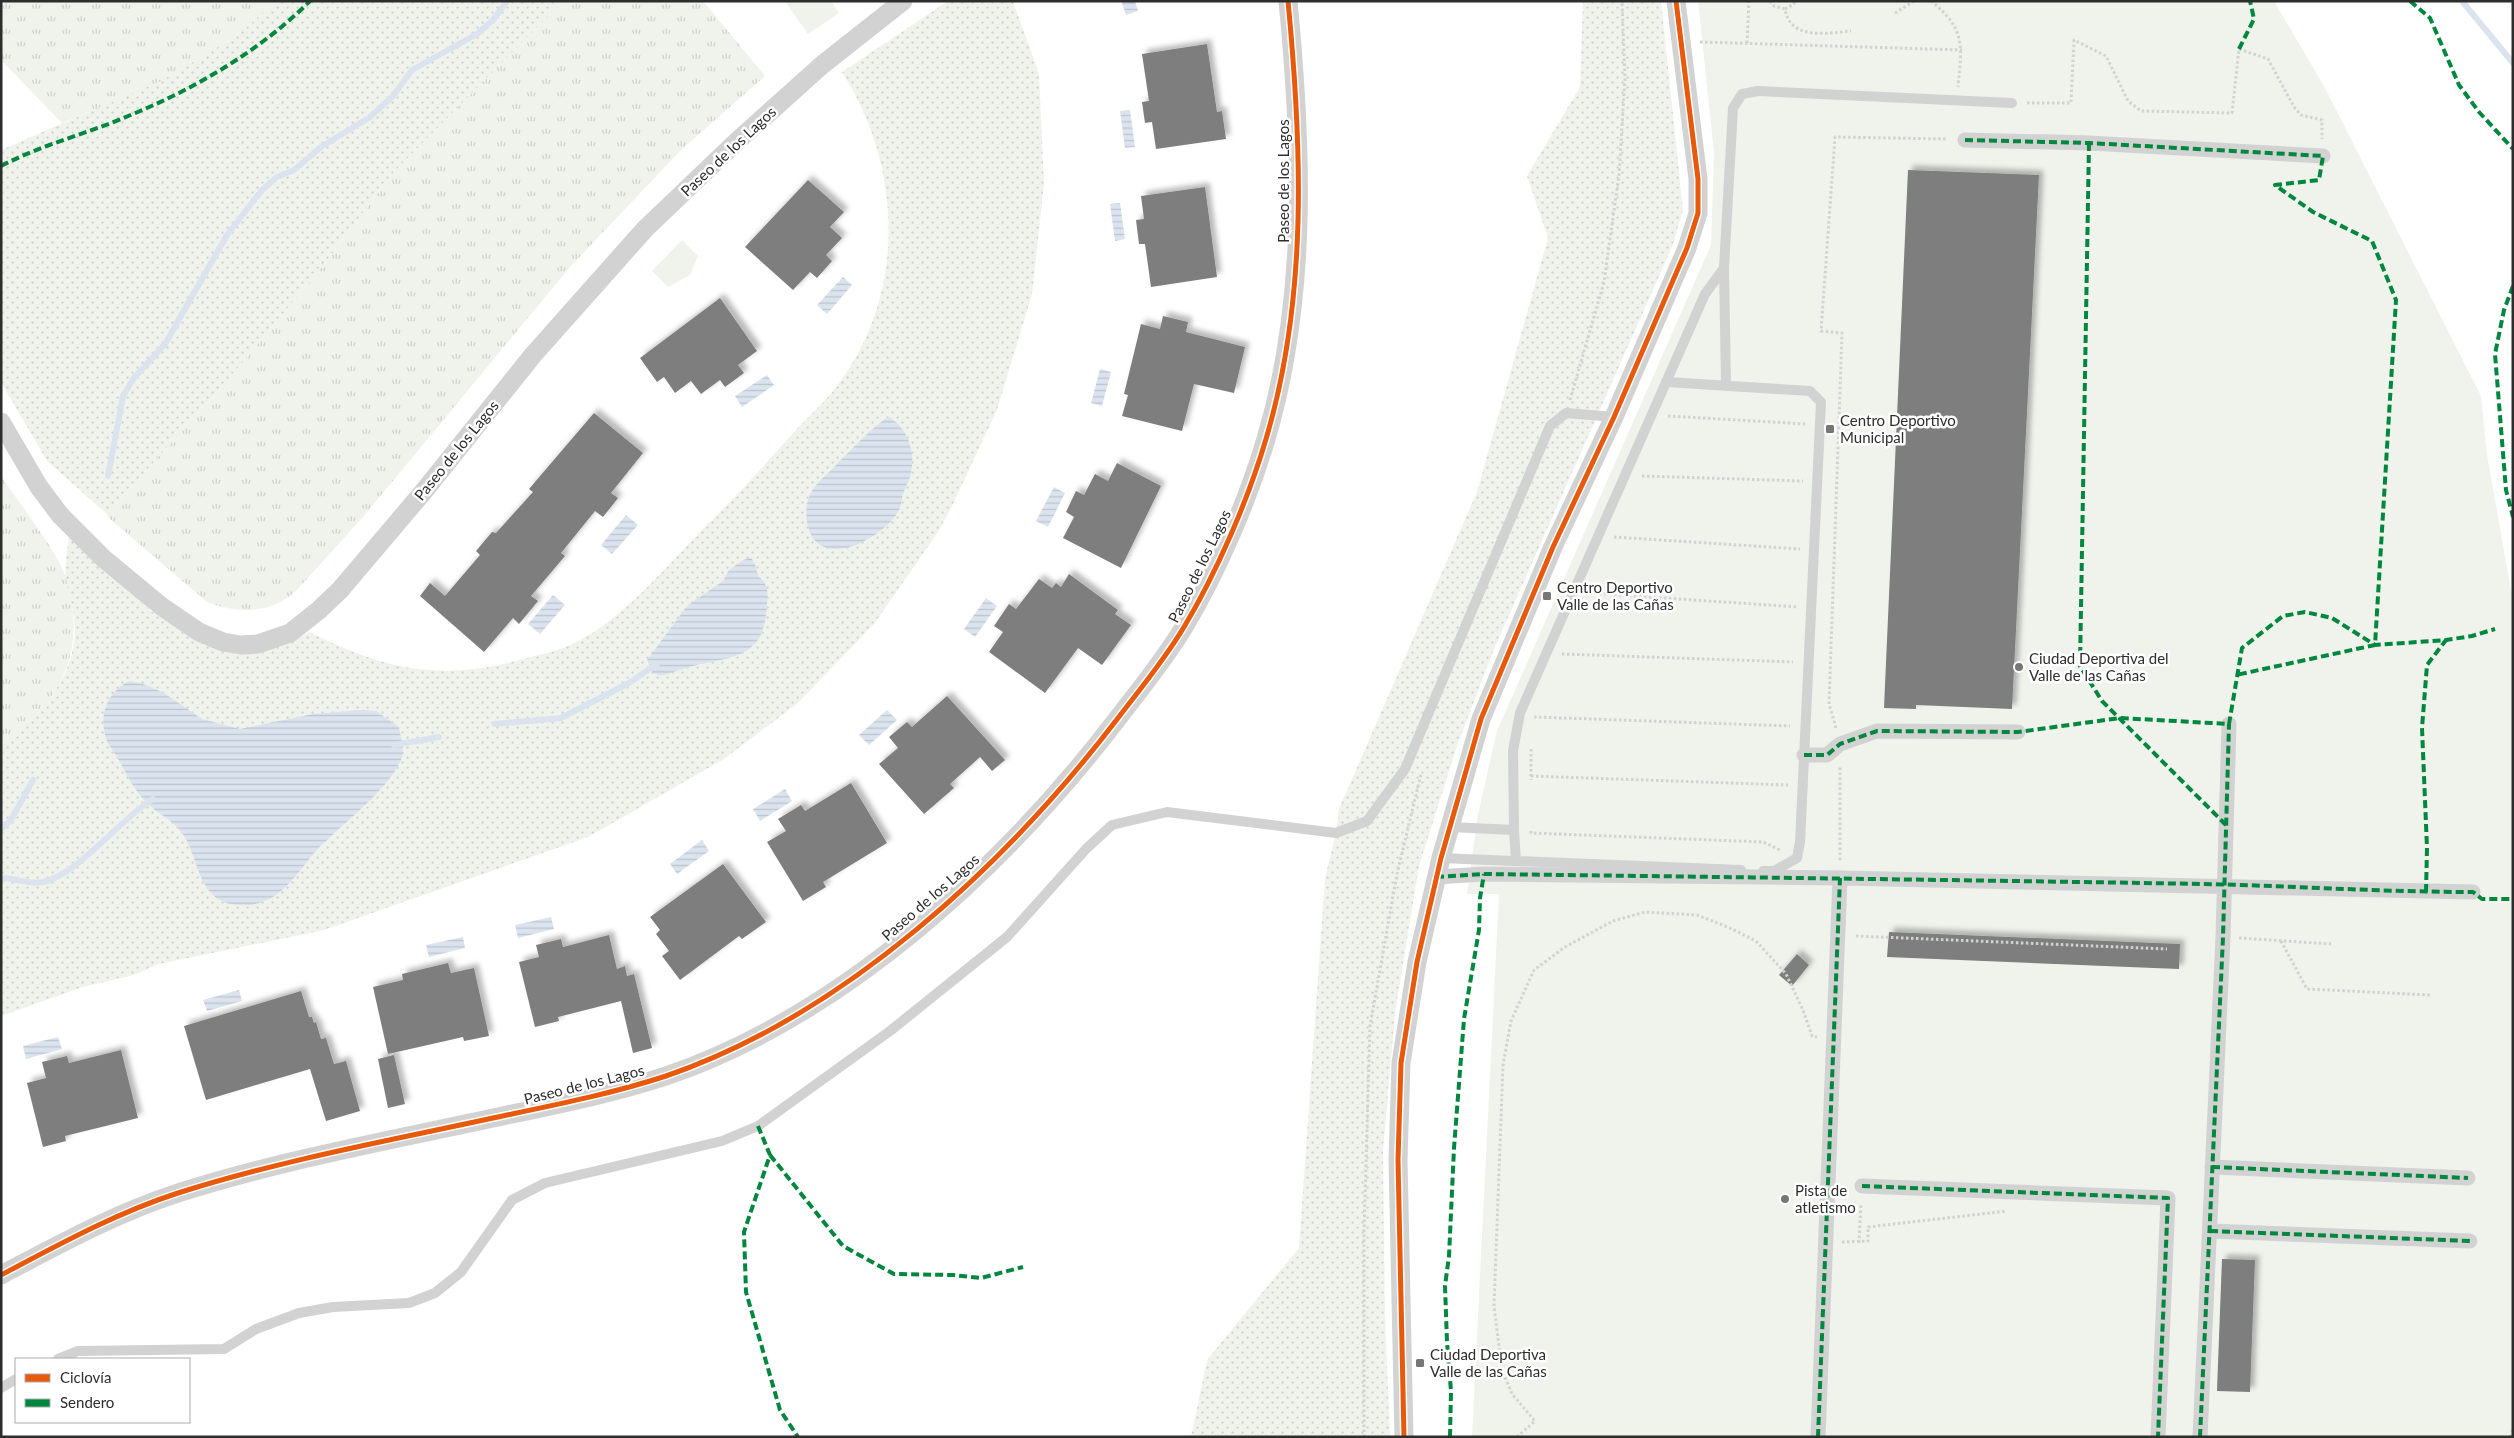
<svg xmlns="http://www.w3.org/2000/svg" width="2514" height="1438" font-family="Lato,sans-serif">
  <style>
    .grass { fill: url(#grass-tufts) }
    .park { fill: url(#park-dots) }
    .pitch { fill: #eff3ec }
    .water { fill: url(#water-rules) }
    .lines { fill: none; stroke-linecap: round; stroke-linejoin: round }
    .stream { stroke: #dbe4ee; stroke-width: 6 }
    .building { fill: #7e7e7e; filter: url(#shadow) }
    .path { stroke: #d2d2d2; stroke-width: 3; stroke-dasharray: 2.5 2.5; stroke-linecap: butt }
    .service { stroke: #d2d2d2; stroke-width: 10 }
    .pedestrian { stroke: #d2d2d2; stroke-width: 15 }
    .minor { stroke: #d2d2d2; stroke-width: 19 }
    .quiet { stroke: #00873e; stroke-width: 4; stroke-dasharray: 8 4; stroke-linecap: butt }
    .cycleway-casing { stroke: #fff; stroke-width: 8 }
    .cycleway { stroke: #e8590c; stroke-width: 5 }
    .poi-dot { fill: #767676; stroke: #fff; stroke-width: 2 }
    .labels { text-anchor: middle; dominant-baseline: central; stroke-width: 5; stroke-linejoin: round; paint-order: stroke }
    .street-label { font-size: 15px; fill: #2d2d2d; stroke: #fff }
    .poi-label { font-size: 15px; fill: #2d2d2d; stroke: #fff; text-anchor: start }
  </style>
  <defs>
    <pattern id="grass-tufts" width="24" height="20" patternUnits="userSpaceOnUse" patternTransform="scale(1.25)"><rect width="24" height="20" fill="#eff3ec"/><path d="M3 7l-1-3M5 7V3M7 7l1-3M15 17l-1-3M17 17v-4M19 17l1-3" fill="none" stroke="#cdd1cb"/></pattern>
    <pattern id="park-dots" width="8" height="8" patternUnits="userSpaceOnUse" patternTransform="scale(1.25)"><rect width="8" height="8" fill="#eff3ec"/><path d="M2 2h.1M6 6h.1" fill="none" stroke="#cdd1cb" stroke-width="1.8" stroke-linecap="round"/></pattern>
    <pattern id="water-rules" width="6" height="5" patternUnits="userSpaceOnUse" patternTransform="scale(1.25)"><rect width="6" height="5" fill="#dbe4ee"/><path d="M0 2.5h6" fill="none" stroke="#bcc4cc"/></pattern>
    <filter id="shadow"><feDropShadow dx="4.5" dy="-4.5" stdDeviation="2.5" flood-color="#0004"/></filter>
  </defs>
  <rect width="100%" height="100%" fill="#fff"/>
  <g class="grass">
    <path d="M 1,1 L 277,1 C 263,13 250,25 236,36 C 185,76 122,99 62,123 L 1,60 Z"/>
    <path d="M 563,1 L 703,1 L 765,76 L 681,150 L 570,267 L 363,517 L 296,591 C 270,614 238,614 207,602 L 109,518 L 107,514 L 219,390 L 318,272 L 393,173 Z"/>
    <path d="M 1,476 C 20,505 53,545 65,575 C 70,586 71,600 73,612 C 79,671 47,712 1,745 Z"/>
  </g>
  <g class="park">
    <polygon points="277,1 563,1 393,173 318,272 219,390 107,514 47,461 1,382 1,150 161,81 235,37"/>
    <path d="M 948,1 L 1013,1 L 1039,74 L 1044,184 L 1032,294 L 997,410 L 952,506 L 938,532 L 874,624 L 798,703 L 724,759 L 588,837 L 324,930 L 159,964 L 134,975 L 83,987 L 1,1016 L 1,745 C 38,718 74,679 75,631 C 75,613 69,596 66,578 C 64,565 68,549 69,536 L 151,611 L 189,634 L 267,650 L 285,645 L 310,632 C 383,670 443,682 523,659 C 538,655 555,652 570,645 C 622,622 666,566 706,526 C 738,495 767,462 797,429 C 811,414 828,399 840,382 C 907,290 902,166 842,72 Z"/>
    <polygon points="1583,1 1661,1 1683,210 1672,247 1494,649 1457,746 1419,866 1395,1013 1383,1150 1385,1318 1390,1437 1191,1437 1207,1360 1299,1248 1325,878 1336,833 1339,809 1477,492 1548,238 1527,176 1580,87"/>
  </g>
  <g class="pitch">
    <polygon points="785,1 831,1 839,13 808,34"/>
    <polygon points="1698,1 2274,1 2325,88 2481,396 2487,455 2513,602 2513,1437 1472,1437 1499,894 1467,894 1478,814 1497,731 1711,245 1714,152"/>
    <polygon points="682,240 698,256 690,275 668,287 652,271"/>
  </g>
  <g class="water">
    <polygon points="1121,1 1135,1 1138,11 1126,15"/>
    <polygon points="1130,110 1135,147 1125,148 1120,111"/>
    <polygon points="1120,203 1125,239 1115,241 1110,204"/>
    <polygon points="843,277 852,285 827,314 817,305"/>
    <polygon points="1100,369 1111,372 1102,406 1091,403"/>
    <polygon points="767,375 774,385 742,407 735,396"/>
    <path d="M 889,417 C 907,428 916,451 911,473 C 910,480 905,487 903,494 C 901,502 901,509 896,515 C 878,541 816,573 807,522 C 804,502 810,489 825,476 C 838,464 877,421 889,417 Z"/>
    <polygon points="1054,487 1065,493 1048,527 1036,521"/>
    <polygon points="626,515 638,525 612,554 601,545"/>
    <path d="M 751,558 C 757,564 755,568 758,575 C 760,579 764,580 765,584 C 768,589 768,596 767,603 C 765,652 744,656 701,664 C 687,667 674,672 661,676 L 653,673 L 647,660 L 687,606 L 723,581 L 729,570 L 743,560 Z"/>
    <polygon points="553,595 565,605 540,634 528,624"/>
    <polygon points="986,598 997,606 975,637 964,629"/>
    <path d="M 130,681 L 146,685 L 164,693 L 202,719 L 240,729 L 313,714 L 361,710 L 376,711 L 399,727 C 400,735 405,749 402,757 C 394,781 359,811 340,828 C 332,836 323,843 315,852 C 297,873 281,902 249,905 C 192,909 203,854 178,828 C 169,818 155,812 146,802 C 135,790 128,778 121,764 C 117,756 111,749 107,741 C 98,717 106,692 130,681 Z"/>
    <polygon points="887,710 897,720 869,745 859,735"/>
    <polygon points="785,789 792,801 760,821 753,809"/>
    <polygon points="702,840 709,851 677,874 670,864"/>
    <polygon points="551,917 554,929 518,938 515,925"/>
    <polygon points="463,937 465,948 429,957 426,945"/>
    <polygon points="239,990 242,1001 207,1011 203,1000"/>
    <polygon points="58,1037 62,1049 26,1059 23,1046"/>
  </g>
  <g class="lines">
    <g class="stream">
      <polyline points="2462,1 2513,63"/>
      <polyline points="108,476 123,396 134,378 165,344 227,235 262,190 277,177 294,170 321,147 370,117 393,96 412,70 477,34 493,20 507,1"/>
      <polyline points="495,724 561,718 629,683 657,664"/>
      <polyline points="394,745 439,737"/>
      <polyline points="1,829 11,820 33,780"/>
      <path d="M 1,878 C 14,878 31,885 43,882 C 79,874 120,819 153,799"/>
    </g>
  </g>
  <g class="building">
    <polygon points="1207,44 1217,112 1222,111 1226,139 1156,149 1152,122 1145,123 1142,102 1149,101 1142,54"/>
    <polygon points="1908,170 2039,175 2012,709 1916,705 1916,709 1884,708"/>
    <polygon points="808,180 844,212 830,227 842,238 826,255 832,261 817,278 810,272 793,290 745,247"/>
    <polygon points="1205,187 1217,277 1151,287 1145,244 1139,244 1136,220 1144,219 1141,196"/>
    <polygon points="720,298 757,351 738,365 744,373 725,387 720,380 701,394 691,381 675,393 664,377 657,382 640,358"/>
    <polygon points="1163,316 1188,322 1186,332 1245,347 1234,393 1194,384 1182,431 1122,416 1128,395 1124,394 1141,324 1160,329"/>
    <polygon points="594,413 643,453 611,493 618,498 603,517 595,511 561,553 565,556 531,596 538,601 519,624 513,618 484,652 420,596 430,583 445,596 480,555 476,551 492,532 496,533 533,492 529,489"/>
    <polygon points="1117,463 1161,486 1121,568 1063,538 1074,517 1066,512 1076,491 1084,495 1095,474 1108,481"/>
    <polygon points="1069,574 1118,610 1115,614 1131,625 1102,665 1078,648 1045,693 989,652 1003,632 994,626 1009,604 1016,609 1039,579 1052,588 1056,583 1061,587"/>
    <polygon points="947,696 1005,760 992,771 980,757 950,784 954,788 924,814 879,764 898,748 889,737 907,722 912,727"/>
    <polygon points="851,783 887,843 823,882 826,887 803,901 767,842 786,831 778,819 801,805 805,811"/>
    <polygon points="723,864 766,922 742,939 739,936 680,980 662,956 669,951 656,934 660,930 650,917"/>
    <polygon points="1889,932 2180,944 2179,969 1887,957"/>
    <polygon points="609,935 617,969 625,966 627,976 634,974 652,1048 633,1053 621,1001 558,1017 559,1021 535,1027 519,962 539,957 536,945 561,939 563,947"/>
    <polygon points="1797,954 1809,965 1792,986 1779,975"/>
    <polygon points="448,963 451,973 474,968 489,1036 464,1041 463,1037 388,1054 373,987 403,980 402,974"/>
    <polygon points="301,991 309,1017 312,1017 314,1023 316,1022 321,1039 326,1038 334,1064 346,1061 360,1111 326,1121 310,1069 206,1100 184,1026"/>
    <polygon points="121,1050 138,1118 65,1136 66,1141 43,1147 27,1083 46,1078 42,1062 67,1056 69,1063"/>
    <polygon points="394,1055 405,1104 388,1108 378,1059"/>
    <polygon points="2222,1259 2255,1260 2250,1392 2217,1391"/>
  </g>
  <g class="lines">
    <g class="path">
      <path d="M 1770,1 L 1774,6 L 1785,9 C 1790,41 1828,33 1851,31"/>
      <path d="M 1931,1 C 1966,29 1962,46 1958,87"/>
      <polyline points="1785,9 1794,4 1794,1"/>
      <polyline points="1895,13 1914,1"/>
      <polyline points="1700,42 1962,50"/>
      <polyline points="1747,43 1749,1"/>
      <polyline points="2027,103 2071,103 2074,40 2106,56 2128,101 2141,111 2232,113 2239,49 2268,59 2294,107 2301,115 2322,120 2322,139"/>
      <polyline points="1570,400 1604,282 1619,175 1625,79 1622,1"/>
      <polyline points="1668,416 1806,424"/>
      <polyline points="1642,476 1803,481"/>
      <polyline points="1614,537 1800,549"/>
      <polyline points="1589,593 1798,607"/>
      <polyline points="1562,654 1793,662"/>
      <polyline points="1534,717 1790,726"/>
      <polyline points="1836,728 1829,704 1842,333 1821,331 1835,137 1948,139"/>
      <polyline points="1531,749 1531,780"/>
      <polyline points="1531,776 1788,785"/>
      <polyline points="1531,831 1531,833 1763,842 1780,850"/>
      <polyline points="1840,860 1840,767"/>
      <polyline points="1856,936 2167,949"/>
      <polyline points="2239,938 2331,944"/>
      <polyline points="2281,941 2307,989 2430,995"/>
      <polyline points="1842,1242 1868,1241 1868,1227 2007,1211"/>
      <polyline points="1859,1243 1861,1203"/>
      <polyline points="1364,1437 1364,1232 1370,1026 1397,874 1421,774"/>
      <polyline points="1517,1437 1535,1421 1512,1394 1502,1370 1494,1306 1503,1065 1511,1021 1534,970 1565,947 1613,921 1645,912 1697,915 1730,928 1756,941 1786,974 1803,1010 1812,1036 1817,1037"/>
      <polyline points="2511,1437 2513,1427"/>
    </g>
    <g class="service">
      <polyline points="1666,382 1810,391 1821,402 1800,842 1797,858 1774,871 1763,871"/>
      <polyline points="1726,384 1724,268 1733,108 1742,94 1758,91 2012,103"/>
      <polyline points="1450,827 1514,830 1513,751 1520,713 1705,294 1724,268"/>
      <polyline points="1514,830 1516,861"/>
      <polyline points="1441,858 1741,870"/>
      <polyline points="58,1359 78,1351 224,1349 256,1329 299,1313 333,1307 409,1303 435,1293 461,1272 512,1200 545,1183 722,1141 758,1126 890,1031 1007,937 1086,849 1112,825 1167,812 1336,833 1367,821 1405,769 1550,426 1566,413 1614,417"/>
      <polyline points="1,1388 16,1379"/>
    </g>
    <g class="pedestrian">
      <polyline points="1965,140 2089,143 2323,156"/>
      <polyline points="1804,755 1827,755 1840,744 1877,731 2018,732"/>
      <polyline points="1436,877 1484,874 1840,878 2473,892"/>
      <polyline points="2212,1167 2468,1178"/>
      <polyline points="1862,1186 2168,1198 2158,1437"/>
      <polyline points="2210,1231 2470,1241"/>
      <polyline points="1818,1437 1840,878"/>
      <polyline points="2200,1437 2223,937 2229,724"/>
    </g>
    <g class="minor">
      <polyline points="1,422 39,487 60,515 103,558 161,606 199,632 223,642 241,645 258,644 290,633 319,610 340,590 424,491 533,355 645,229 734,144 822,65 903,1"/>
      <path d="M 1,1275 C 58,1245 116,1213 178,1193 C 285,1159 397,1139 507,1115 C 560,1104 614,1093 666,1076 C 844,1015 1005,866 1118,718 C 1141,688 1165,659 1184,627 C 1217,572 1248,500 1266,439 C 1308,298 1302,146 1288,1"/>
      <polyline points="1404,1437 1398,1160 1401,1063 1417,962 1441,858 1481,719 1553,547 1614,417 1687,248 1698,213 1698,179 1676,1"/>
    </g>
    <g class="quiet">
      <polyline points="2410,1 2430,18 2459,85 2479,112 2513,149"/>
      <polyline points="2239,49 2254,19 2250,1"/>
      <polyline points="1965,140 2089,143 2323,156 2319,180 2275,185 2313,212 2372,241 2396,300 2375,645 2236,675"/>
      <polyline points="2089,143 2080,666 2102,701 2226,825"/>
      <path d="M 1,166 C 43,144 90,133 133,114 C 196,88 261,50 310,1"/>
      <polyline points="2513,286 2504,310 2495,354 2506,490 2513,517"/>
      <polyline points="1804,755 1827,755 1840,744 1877,731 2018,732 2120,718 2229,724 2242,648 2283,616 2305,612 2332,618 2375,645 2446,640 2472,636 2495,629"/>
      <path d="M 1436,877 L 1484,874 C 1724,877 1965,880 2205,884 C 2294,886 2383,892 2473,892 L 2482,899 L 2513,899"/>
      <polyline points="2426,892 2427,848 2422,728 2427,665 2446,640"/>
      <polyline points="758,1126 770,1155 744,1232 746,1292 780,1410 798,1437"/>
      <polyline points="770,1155 843,1246 894,1274 953,1275 981,1278 1023,1267"/>
      <polyline points="2212,1167 2468,1178"/>
      <polyline points="1862,1186 2168,1198 2158,1437"/>
      <polyline points="2210,1231 2470,1241"/>
      <polyline points="1450,1437 1451,1391 1447,1342 1445,1286 1449,1256 1454,1148 1464,1019 1479,930 1480,898 1484,874"/>
      <polyline points="1818,1437 1840,878"/>
      <polyline points="2200,1437 2223,937 2229,724"/>
    </g>
    <g class="cycleway-casing">
      <g id="cycleway">
        <path d="M 1,1275 C 58,1245 116,1213 178,1193 C 285,1159 397,1139 507,1115 C 560,1104 614,1093 666,1076 C 844,1015 1005,866 1118,718 C 1141,688 1165,659 1184,627 C 1217,572 1248,500 1266,439 C 1308,298 1302,146 1288,1"/>
        <polyline points="1404,1437 1398,1160 1401,1063 1417,962 1441,858 1481,719 1553,547 1614,417 1687,248 1698,213 1698,179 1676,1"/>
      </g>
    </g>
    <use href="#cycleway" class="cycleway"/>
  </g>
  <g class="poi-dot">
    <rect x="1825" y="424" width="10" height="10" rx="2.5"/>
    <rect x="1542" y="591" width="10" height="10" rx="2.5"/>
    <circle cx="2019" cy="667" r="5"/>
    <circle cx="1785" cy="1199" r="5"/>
    <rect x="1415" y="1358" width="10" height="10" rx="2.5"/>
  </g>
  <g class="labels">
    <g class="street-label">
      <text transform="translate(728 151) rotate(-43)">Paseo de los Lagos</text>
      <text transform="translate(1283 181) rotate(-90)">Paseo de los Lagos</text>
      <text transform="translate(456 450) rotate(-51)">Paseo de los Lagos</text>
      <text transform="translate(1199 566) rotate(-64)">Paseo de los Lagos</text>
      <text transform="translate(930 897) rotate(-41)">Paseo de los Lagos</text>
      <text transform="translate(584 1084) rotate(-14)">Paseo de los Lagos</text>
    </g>
    <g class="poi-label">
      <text x="1840" y="420">Centro Deportivo<tspan x="1840" dy="17">Municipal</tspan></text>
      <text x="1557" y="587">Centro Deportivo<tspan x="1557" dy="17">Valle de las Cañas</tspan></text>
      <text x="2029" y="658">Ciudad Deportiva del<tspan x="2029" dy="17">Valle de las Cañas</tspan></text>
      <text x="1795" y="1190">Pista de<tspan x="1795" dy="17">atletismo</tspan></text>
      <text x="1430" y="1354">Ciudad Deportiva<tspan x="1430" dy="17">Valle de las Cañas</tspan></text>
    </g>
  </g>
  <rect width="2514" height="1438" fill="none" stroke="#2d2d2d" stroke-width="5"/>
  <rect x="15" y="1358" width="175" height="65" fill="#ffffff" stroke="#ababab"/>
  <rect x="25" y="1374" width="25" height="8" fill="#e8590c" stroke="#ababab"/>
  <text x="60" y="1383" font-size="15" fill="#2d2d2d">Ciclovía</text>
  <rect x="25" y="1399" width="25" height="8" fill="#00873e" stroke="#ababab"/>
  <text x="60" y="1408" font-size="15" fill="#2d2d2d">Sendero</text>
</svg>
